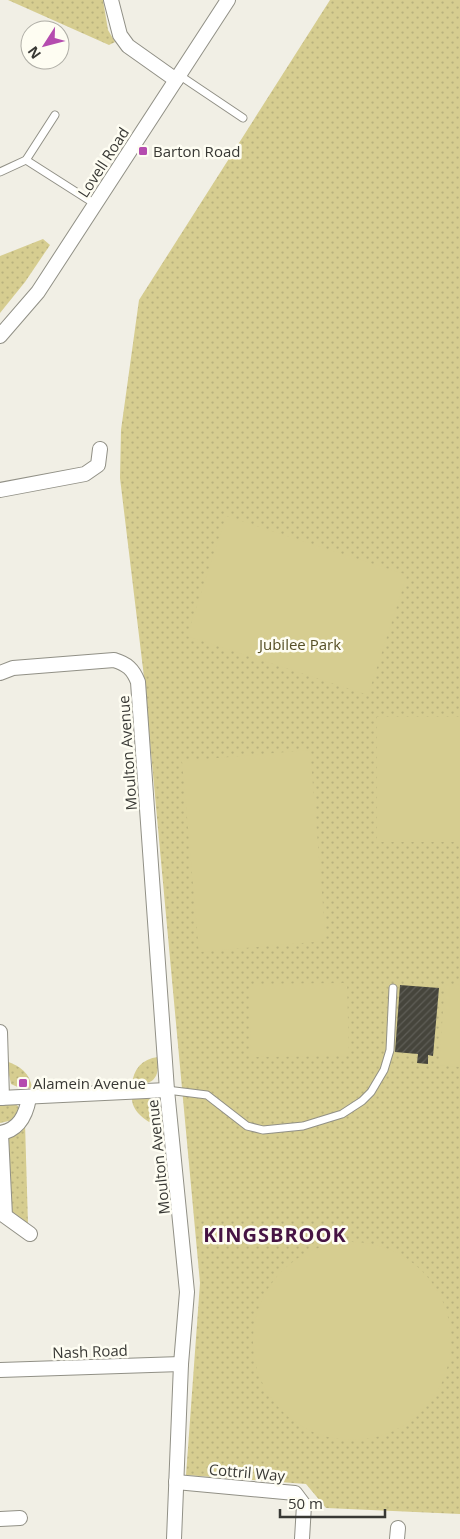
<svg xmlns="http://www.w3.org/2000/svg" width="460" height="1539" font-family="'Open Sans',sans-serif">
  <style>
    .grass { fill: url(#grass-dots) }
    .garden { fill: #d6cd90 }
    .building { fill: url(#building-hatch) }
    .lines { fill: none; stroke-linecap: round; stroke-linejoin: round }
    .service-casing { stroke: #919086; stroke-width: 9 }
    .minor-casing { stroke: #919086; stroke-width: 16 }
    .service { stroke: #fff; stroke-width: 7 }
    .minor { stroke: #fff; stroke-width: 14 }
    .poi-dot { fill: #b54caf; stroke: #fefdf2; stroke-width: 2 }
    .labels { text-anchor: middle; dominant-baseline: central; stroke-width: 5; stroke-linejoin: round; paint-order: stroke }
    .poi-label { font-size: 15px; fill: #383834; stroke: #fefdf2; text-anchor: start }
    .street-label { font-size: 15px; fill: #383834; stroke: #fefdf2 }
    .park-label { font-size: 15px; fill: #564f25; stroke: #fefdf2 }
    .district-label { font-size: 20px; font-weight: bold; letter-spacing: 1px; fill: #461443; stroke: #fefdf2 }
  </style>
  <defs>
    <pattern id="grass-dots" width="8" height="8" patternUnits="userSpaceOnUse" patternTransform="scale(1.25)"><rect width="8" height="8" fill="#d6cd90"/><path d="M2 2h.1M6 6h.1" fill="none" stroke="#b8b17d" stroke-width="1.8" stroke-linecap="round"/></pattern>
    <pattern id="building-hatch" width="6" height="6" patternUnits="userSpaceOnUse" patternTransform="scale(1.25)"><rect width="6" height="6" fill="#46453c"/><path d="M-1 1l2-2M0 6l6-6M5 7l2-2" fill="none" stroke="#5f5e57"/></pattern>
  </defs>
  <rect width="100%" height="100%" fill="#f1efe5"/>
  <g class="grass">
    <polygon points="8,0 103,0 108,30 115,42 109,45"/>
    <polygon points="330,0 460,0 460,1514 326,1508 306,1484 186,1475 200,1283 144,677 120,478 121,430 139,300"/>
    <polygon points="43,239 50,245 25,282 0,313 0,256"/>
    <path d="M 158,1057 C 159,1080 154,1084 132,1085 C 133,1069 142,1059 158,1057 Z"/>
    <path d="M 6,1061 C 20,1066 30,1073 32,1088 L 22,1089 L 11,1084 Z"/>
    <path d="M 132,1097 C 156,1097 160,1101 163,1125 L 156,1126 C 145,1120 131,1111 132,1097 Z"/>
    <path d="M 0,1101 C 8,1103 17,1101 20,1110 L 13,1120 L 0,1123 Z"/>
    <polygon points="25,1123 28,1225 13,1215 8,1207 7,1138"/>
  </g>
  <g class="garden">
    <polygon points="226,516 407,575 368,695 187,636"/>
    <rect x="377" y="717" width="83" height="125"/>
    <polygon points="310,750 326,941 199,952 182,761"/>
    <polygon points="347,983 349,1056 251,1057 249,984"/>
    <polygon points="445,984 460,985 460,1067 439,1065"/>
    <circle cx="352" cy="1341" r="99"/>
  </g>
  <polygon class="building" points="400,985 439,988 433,1056 428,1055 428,1064 417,1063 418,1054 395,1052"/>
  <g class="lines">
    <g class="service-casing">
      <g id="service">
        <polyline points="179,75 243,118"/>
        <polyline points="26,160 95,204"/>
        <polyline points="0,172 26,160 55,115"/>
        <polyline points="167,1090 207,1095 247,1126 263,1130 303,1126 342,1114 362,1101 371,1092 384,1070 390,1050 393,988"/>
      </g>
    </g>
    <g class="minor-casing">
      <g id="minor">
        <polyline points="111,0 120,35 128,46 176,80"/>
        <polyline points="0,336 38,292 228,0"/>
        <polyline points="0,490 85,474 98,465 100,449"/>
        <path d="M 0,673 L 13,668 L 114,660 C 127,664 133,669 138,682 L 167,1090 L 187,1292 L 181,1364 L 174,1539"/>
        <polyline points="0,1032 2,1098"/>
        <polyline points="0,1098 167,1090"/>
        <path d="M 0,1133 C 19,1130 26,1115 29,1098"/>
        <polyline points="1,1134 5,1216 30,1234"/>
        <polyline points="0,1370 181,1364"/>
        <polyline points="176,1482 295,1493 304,1505 302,1539"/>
        <polyline points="0,1519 20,1518"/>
        <polyline points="397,1539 398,1528"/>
      </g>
    </g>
    <use href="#service" class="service"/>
    <use href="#minor" class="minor"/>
  </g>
  <g class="poi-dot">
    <rect x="138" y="146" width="10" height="10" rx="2.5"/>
    <rect x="18" y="1078" width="10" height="10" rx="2.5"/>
  </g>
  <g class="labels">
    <g class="poi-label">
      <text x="153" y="151">Barton Road</text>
      <text x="33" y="1083">Alamein Avenue</text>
    </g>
    <g class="street-label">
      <text transform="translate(103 162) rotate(-57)">Lovell Road</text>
      <text transform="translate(127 753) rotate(-94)">Moulton Avenue</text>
      <text transform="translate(158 1157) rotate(-96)">Moulton Avenue</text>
      <text transform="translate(90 1351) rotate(-2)">Nash Road</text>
      <text transform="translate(247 1472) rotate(5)">Cottril Way</text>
    </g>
    <g class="park-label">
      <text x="300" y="644">Jubilee Park</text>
    </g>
    <g class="district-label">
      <text x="275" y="1234">KINGSBROOK</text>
    </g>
  </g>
  <g transform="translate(45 45) rotate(234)"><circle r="24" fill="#fefdf2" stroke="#afaea6"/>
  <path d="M0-4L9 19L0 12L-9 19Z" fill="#b54caf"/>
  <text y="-8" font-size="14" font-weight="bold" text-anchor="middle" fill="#383834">N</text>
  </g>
  <path d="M280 1509v8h105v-8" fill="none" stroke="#383834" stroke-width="2.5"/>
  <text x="288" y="1509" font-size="15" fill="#383834" stroke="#fefdf2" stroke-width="4" paint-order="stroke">50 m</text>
</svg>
